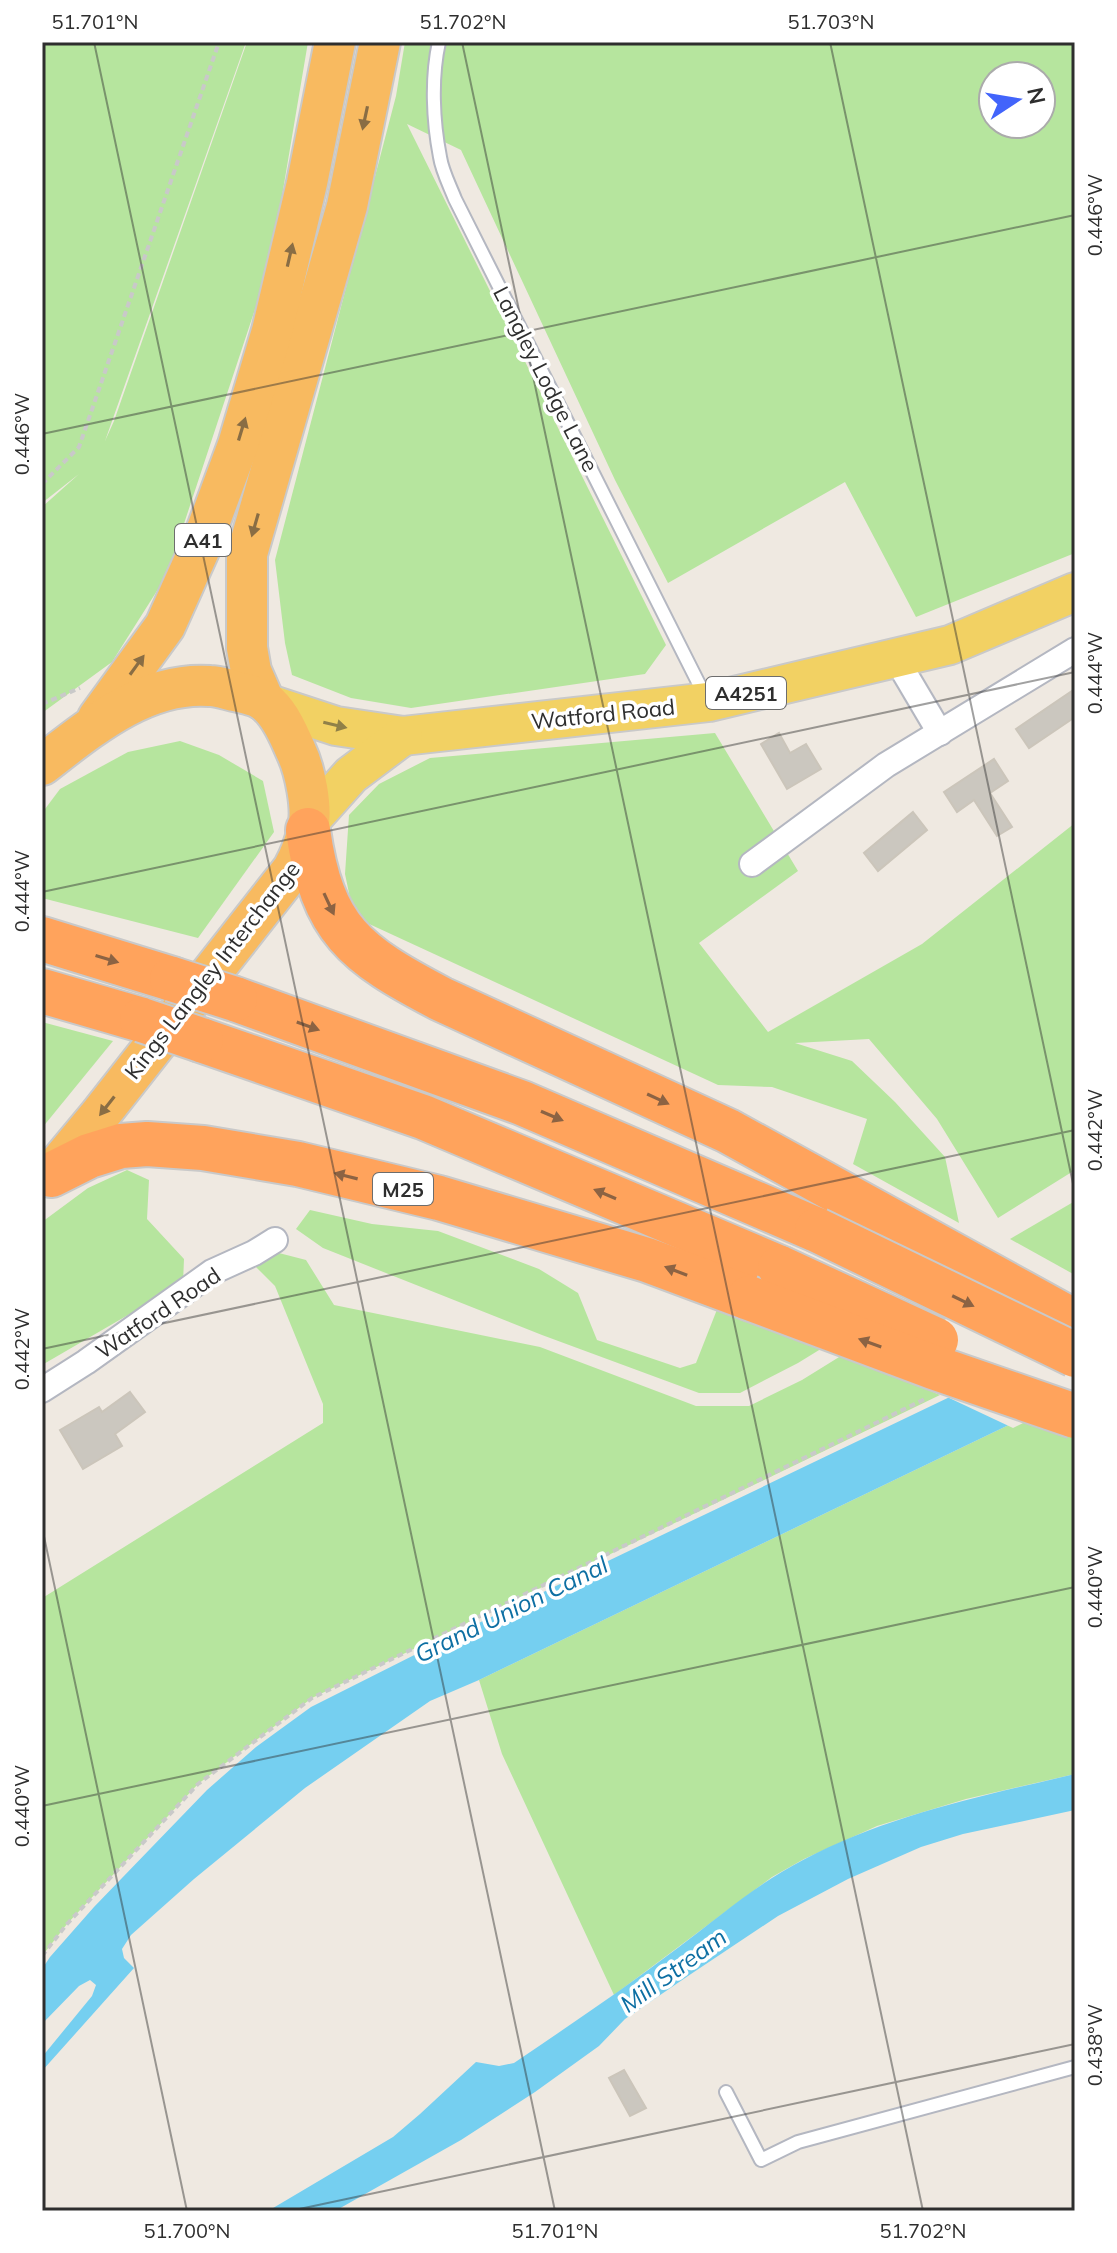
<svg xmlns="http://www.w3.org/2000/svg" width="1117" height="2253" font-family="Mulish,sans-serif">
  <style>
    .green { fill: #b6e59e; fill-rule: evenodd }
    .water { fill: #75cff0 }
    .pier { fill: #efe9e1 }
    .building { fill: #cbc7bf; stroke: #cbc5ba; stroke-width: 2 }
    .lines { fill: none; stroke-linecap: round; stroke-linejoin: round }
    .service-casing { stroke: #b4b7c1; stroke-width: 16 }
    .minor-casing { stroke: #b4b7c1; stroke-width: 28 }
    .primary-casing { stroke: #c9c9c9; stroke-width: 42 }
    .trunk-casing { stroke: #c9c9c9; stroke-width: 44 }
    .motorway-casing { stroke: #c9c9c9; stroke-width: 48 }
    .path { stroke: #c9c9c9; stroke-width: 4; stroke-dasharray: 6 4; stroke-linecap: butt }
    .service { stroke: #fff; stroke-width: 12 }
    .minor { stroke: #fff; stroke-width: 24 }
    .primary { stroke: #f2d163; stroke-width: 38 }
    .trunk { stroke: #f8ba60; stroke-width: 40 }
    .motorway { stroke: #ffa35c; stroke-width: 44 }
    .motorway-bridge-casing { stroke: #c9c9c9; stroke-width: 48; stroke-linecap: butt }
    .motorway-bridge { stroke: #ffa35c; stroke-width: 44 }
    .oneway { fill: #896d44 }
    .oneway2 { fill: #908048 }
    .oneway3 { fill: #8c6343 }
    .ticks { fill: none; stroke: #2e2e2e; stroke-width: 2; stroke-opacity: 0.45 }
    .labels { text-anchor: middle; dominant-baseline: central; stroke-width: 7; stroke-linejoin: round; paint-order: stroke }
    .shield { fill: #fff; stroke: #6d6d6d; stroke-width: 2 }
    .shield-label { font-size: 20px; font-weight: bold; fill: #2e2e2e }
    .street-label { font-size: 22px; fill: #2e2e2e; stroke: #fff }
    .water-label { font-size: 24px; font-style: italic; fill: #0d6fa3; stroke: #fff }
    .neatline { fill: none; stroke: #2e2e2e; stroke-width: 3 }
    .ticks-label { font-size: 20px; text-anchor: middle; fill: #2e2e2e }
  </style>
  <rect width="100%" height="100%" fill="#efe9e1"/>
  <g class="green">
    <polygon points="42,42 246,42 105,441 114,421 247,42 308,42 271,261 167,575 112,662 42,713 42,507 79,474 42,503"/>
    <path d="M 405,42 L 1075,42 L 1075,553 L 916,617 L 845,482 L 668,583 L 615,480 L 461,150 L 407,124 L 666,645 L 645,674 L 411,708 L 351,698 L 292,675 L 285,643 L 275,560 L 396,96 ZM 993,76 L 1041,76 L 1041,124 L 993,124 Z"/>
    <polygon points="715,733 798,871 699,943 768,1032 922,944 1075,823 1075,1170 998,1218 937,1119 869,1039 795,1043 852,1061 895,1102 945,1157 959,1223 853,1164 867,1119 772,1087 718,1085 354,917 345,874 349,815 379,784 430,758"/>
    <polygon points="180,741 219,755 263,781 274,832 198,938 42,898 42,813 60,789 128,752"/>
    <polygon points="42,1022 113,1041 42,1128"/>
    <polygon points="127,1170 149,1180 147,1219 184,1259 183,1283 42,1365 42,1222 88,1188"/>
    <polygon points="1075,1201 1075,1275 1010,1239"/>
    <polygon points="310,1210 372,1224 438,1231 539,1269 578,1293 597,1340 680,1368 696,1363 718,1307 824,1347 798,1363 740,1393 699,1393 542,1335 323,1248 296,1229"/>
    <polygon points="275,1252 306,1260 334,1305 540,1347 696,1406 749,1406 802,1380 844,1354 940,1395 312,1698 198,1784 67,1924 42,1956 42,1594 44,1597 323,1423 323,1404 275,1286 252,1263"/>
    <polygon points="1075,1393 1075,1774 966,1799 877,1826 804,1859 772,1877 614,1995 502,1754 479,1680"/>
  </g>
  <g class="water">
    <polygon points="1075,1337 1075,1393 479,1680 430,1701 305,1788 194,1879 131,1935 122,1949 124,1958 134,1968 42,2071 42,2057 92,1996 96,1985 90,1980 79,1986 42,2024 42,1969 50,1957 94,1907 207,1790 256,1747 311,1707 464,1630"/>
    <path d="M 1075,1774 L 1075,1810 L 963,1834 L 921,1847 L 848,1879 L 778,1916 L 688,1976 L 625,2019 L 599,2046 L 535,2092 L 461,2140 L 335,2211 L 268,2211 L 393,2137 L 420,2114 L 476,2062 L 499,2066 L 514,2063 C 570,2025 625,1988 679,1947 C 719,1917 758,1883 803,1860 C 888,1815 982,1796 1075,1774 Z"/>
  </g>
  <polygon class="pier" points="1075,1333 1075,1398 1013,1428 945,1396"/>
  <g class="building">
    <polygon points="1075,689 1075,717 1029,748 1016,729"/>
    <polygon points="779,733 790,753 806,744 821,769 787,789 761,744"/>
    <polygon points="994,759 1008,781 990,793 1012,827 997,836 974,800 957,812 944,792"/>
    <polygon points="913,812 927,830 878,871 864,853"/>
    <polygon points="130,1392 145,1412 115,1434 122,1446 83,1469 60,1430 99,1407 102,1412"/>
    <polygon points="624,2070 646,2108 630,2116 609,2078"/>
  </g>
  <g class="lines">
    <g class="service-casing">
      <g id="service">
        <path d="M 439,42 C 431,78 433,121 440,157 C 442,171 450,186 455,199 L 705,696"/>
        <polyline points="726,2092 761,2160 798,2142 1075,2067"/>
      </g>
    </g>
    <g class="minor-casing">
      <g id="minor">
        <polyline points="895,657 940,733"/>
        <polyline points="752,864 886,765 1075,650"/>
        <polyline points="42,1390 86,1362 212,1272 254,1253 275,1240"/>
      </g>
    </g>
    <g class="primary-casing">
      <g id="primary">
        <polyline points="269,704 336,726 403,736 709,702 950,645 1075,592"/>
        <polyline points="309,822 351,775 403,736"/>
      </g>
    </g>
    <g class="trunk-casing">
      <g id="trunk">
        <polyline points="264,701 251,671 247,648 247,554 347,206 380,42"/>
        <polyline points="98,718 165,626 200,548 238,445 272,331 307,183 335,42"/>
        <path d="M 42,765 C 90,728 145,681 210,686 C 218,686 226,689 234,691 C 244,693 261,697 268,704 C 281,716 289,735 296,751 C 305,770 313,808 308,829 C 305,843 300,856 293,869 L 99,1116 L 49,1176"/>
      </g>
    </g>
    <g class="motorway-casing">
      <g id="motorway">
        <path d="M 308,830 C 322,930 355,954 441,999 L 728,1131 L 1075,1322"/>
        <polyline points="42,939 172,979"/>
        <polyline points="42,991 142,1020"/>
        <polyline points="235,999 522,1103 817,1230"/>
        <polyline points="201,1040 423,1117 780,1268"/>
        <polyline points="51,1175 89,1156 121,1146 147,1144 203,1148 298,1164 439,1198 647,1260 749,1298"/>
      </g>
    </g>
    <g class="path">
      <polyline points="42,484 79,447 219,42"/>
      <polyline points="42,704 80,688"/>
      <polyline points="42,1956 67,1924 198,1784 312,1698 925,1399"/>
    </g>
    <use href="#service" class="service"/>
    <use href="#minor" class="minor"/>
    <use href="#primary" class="primary"/>
    <use href="#trunk" class="trunk"/>
    <use href="#motorway" class="motorway"/>
    <g class="motorway-bridge-casing">
      <g id="motorway-bridge">
        <polyline points="172,979 235,999"/>
        <polyline points="142,1020 201,1040"/>
        <polyline points="817,1230 1075,1355"/>
        <polyline points="780,1268 936,1340"/>
        <polyline points="749,1298 933,1367 1075,1416"/>
      </g>
    </g>
    <use href="#motorway-bridge" class="motorway-bridge"/>
  </g>
  <defs><path id="oneway-solid" d="M-6-.8H1V-3.2L6.5 0L1 3.2V.8H-6Z" transform="scale(2)"/></defs>
  <g class="oneway">
    <use href="#oneway-solid" transform="translate(365 118) rotate(102)"/>
    <use href="#oneway-solid" transform="translate(290 255) rotate(-77)"/>
    <use href="#oneway-solid" transform="translate(242 429) rotate(-73)"/>
    <use href="#oneway-solid" transform="translate(255 525) rotate(106)"/>
    <use href="#oneway-solid" transform="translate(137 665) rotate(-54)"/>
    <use href="#oneway-solid" transform="translate(107 1106) rotate(128)"/>
  </g>
  <use class="oneway2" href="#oneway-solid" transform="translate(335 725) rotate(13)"/>
  <g class="oneway3">
    <use href="#oneway-solid" transform="translate(329 904) rotate(65)"/>
    <use href="#oneway-solid" transform="translate(107 959) rotate(17)"/>
    <use href="#oneway-solid" transform="translate(308 1026) rotate(20)"/>
    <use href="#oneway-solid" transform="translate(658 1099) rotate(25)"/>
    <use href="#oneway-solid" transform="translate(552 1116) rotate(23)"/>
    <use href="#oneway-solid" transform="translate(346 1176) rotate(-166)"/>
    <use href="#oneway-solid" transform="translate(605 1194) rotate(-157)"/>
    <use href="#oneway-solid" transform="translate(676 1271) rotate(-159)"/>
    <use href="#oneway-solid" transform="translate(963 1301) rotate(26)"/>
    <use href="#oneway-solid" transform="translate(870 1343) rotate(-160)"/>
  </g>
  <path class="ticks" d="M 94,42 L 555,2211M 462,42 L 923,2211M 830,42 L 1075,1193M 42,434 L 1075,215M 42,892 L 1075,672M 42,1349 L 1075,1130M 42,1527 L 187,2211M 42,1806 L 1075,1587M 290,2211 L 1075,2044"/>
  <g class="labels">
    <g class="shield">
      <rect x="175" y="524" width="56" height="32" rx="6"/>
      <rect x="706" y="677" width="80" height="32" rx="6"/>
      <rect x="373" y="1173" width="60" height="32" rx="6"/>
    </g>
    <g class="shield-label">
      <text x="203" y="540">A41</text>
      <text x="746" y="693">A4251</text>
      <text x="403" y="1189">M25</text>
    </g>
    <g class="street-label">
      <text transform="translate(546 379) rotate(63)">Langley Lodge Lane</text>
      <text transform="translate(603 714) rotate(-6)">Watford Road</text>
      <text transform="translate(212 970) rotate(-52)">Kings Langley Interchange</text>
      <text transform="translate(158 1313) rotate(-34)">Watford Road</text>
    </g>
    <g class="water-label">
      <text transform="translate(511 1609) rotate(-26)">Grand Union Canal</text>
      <text transform="translate(673 1970) rotate(-36)">Mill Stream</text>
    </g>
  </g>
  <rect width="1117" height="2253" fill="none" stroke="#ffffff" stroke-width="88"/>
  <g transform="translate(1017 100) rotate(78)"><circle r="38" fill="#ffffff" stroke="#ababab" stroke-width="2"/>
  <path d="M0-6L14 30L0 20L-14 30Z" fill="#4264fb"/>
  <text y="-12" font-size="22" font-weight="bold" text-anchor="middle" fill="#2e2e2e">N</text>
  </g>
  <rect x="44" y="44" width="1029" height="2165" class="neatline"/>
  <g class="ticks-label">
    <text x="95" y="29">51.701°N</text>
    <text x="463" y="29">51.702°N</text>
    <text x="831" y="29">51.703°N</text>
    <text transform="translate(1095 215) rotate(-90)" y="7">0.446°W</text>
    <text transform="translate(22 434) rotate(-90)" y="7">0.446°W</text>
    <text transform="translate(1095 673) rotate(-90)" y="7">0.444°W</text>
    <text transform="translate(22 891) rotate(-90)" y="7">0.444°W</text>
    <text transform="translate(1095 1130) rotate(-90)" y="7">0.442°W</text>
    <text transform="translate(22 1349) rotate(-90)" y="7">0.442°W</text>
    <text transform="translate(1095 1587) rotate(-90)" y="7">0.440°W</text>
    <text transform="translate(22 1806) rotate(-90)" y="7">0.440°W</text>
    <text transform="translate(1095 2045) rotate(-90)" y="7">0.438°W</text>
    <text x="187" y="2238">51.700°N</text>
    <text x="555" y="2238">51.701°N</text>
    <text x="923" y="2238">51.702°N</text>
  </g>
</svg>
